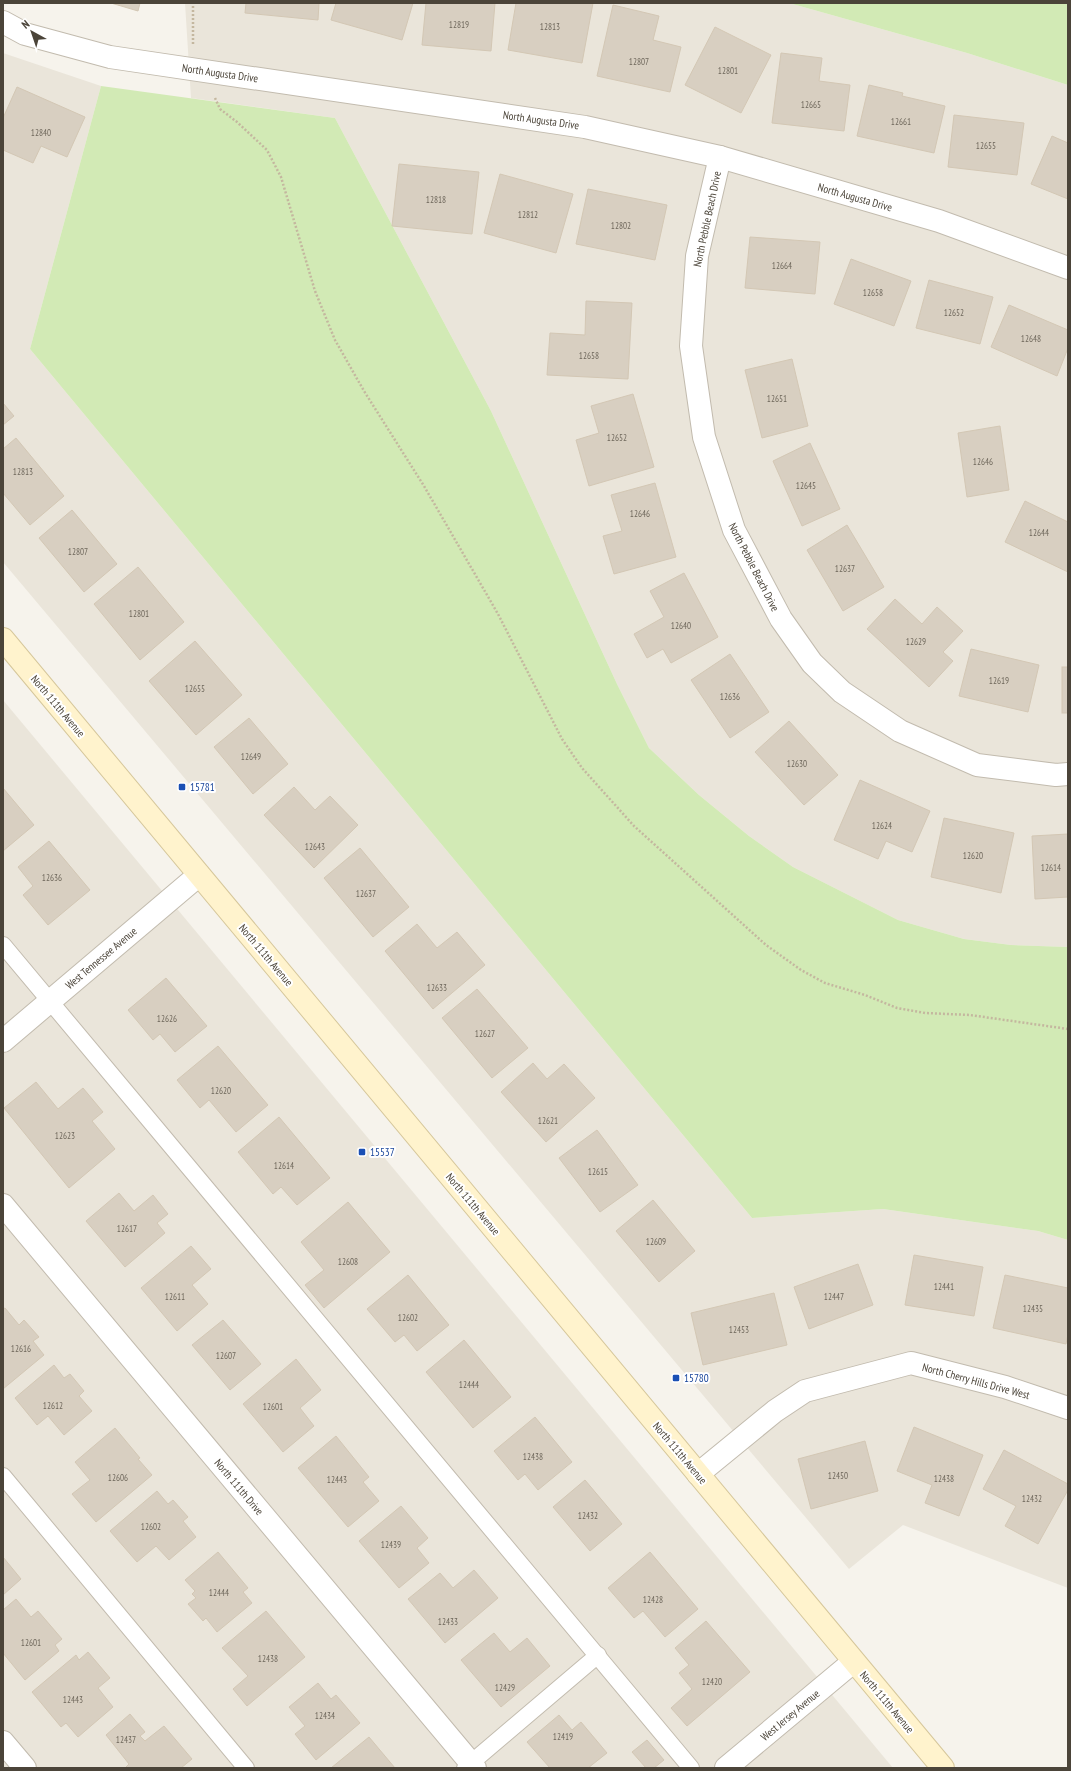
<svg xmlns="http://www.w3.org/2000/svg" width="1071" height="1771" font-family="'PT Sans Narrow',sans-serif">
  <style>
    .residential { fill: #eae5da }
    .green { fill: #d2eab5 }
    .building { fill: #d8cfc1; stroke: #d3c7b4 }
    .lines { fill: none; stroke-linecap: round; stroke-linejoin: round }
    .lane-casing { stroke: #c2bbae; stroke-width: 18 }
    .street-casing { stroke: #c2bbae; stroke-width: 24 }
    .secondary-casing { stroke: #d6c79b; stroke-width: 24 }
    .path { stroke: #c4b79f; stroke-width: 2.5; stroke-dasharray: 2 2; stroke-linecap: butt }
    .lane { stroke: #fff; stroke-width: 16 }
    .street { stroke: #fff; stroke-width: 22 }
    .secondary { stroke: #fff3cd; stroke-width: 22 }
    .transit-dot { fill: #1a4fb4; stroke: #fff; stroke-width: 1.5 }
    .labels { text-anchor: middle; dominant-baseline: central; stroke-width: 4; stroke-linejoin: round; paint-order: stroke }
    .number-label { font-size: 9px; fill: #6e675b }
    .street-label { font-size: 11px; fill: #4b4439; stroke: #fff }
    .transit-label { font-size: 11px; fill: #164399; stroke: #fff; text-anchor: start }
  </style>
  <rect width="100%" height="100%" fill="#f6f3ec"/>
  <g class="residential">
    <polygon points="185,3 789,3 967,53 1068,85 1068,947 1011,945 964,939 898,920 793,867 749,836 699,795 649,748 617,684 491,411 335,118 191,98"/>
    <polygon points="3,53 101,86 30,349 752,1218 883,1209 1038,1231 1068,1240 1068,1588 903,1525 849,1569 3,562"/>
    <polygon points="3,700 893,1768 3,1768"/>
  </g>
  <g class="green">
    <polygon points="789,3 1068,3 1068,85 967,53"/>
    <polygon points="101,86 335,118 491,411 617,684 649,748 699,795 749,836 793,867 898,920 964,939 1011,945 1068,947 1068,1240 1038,1231 883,1209 752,1218 30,349"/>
  </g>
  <g class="building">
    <polygon points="111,3 140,3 138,11"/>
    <polygon points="246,3 319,3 318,20 245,13"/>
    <polygon points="336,3 413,3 402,40 331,20"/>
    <polygon points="426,3 495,3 491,51 422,45"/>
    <polygon points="516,3 593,3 582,63 508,50"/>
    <polygon points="613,5 659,16 653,40 681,47 670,92 597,76"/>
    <polygon points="715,27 771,55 741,113 685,85"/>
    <polygon points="781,53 822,58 819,81 850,85 844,131 772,123"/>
    <polygon points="869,85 903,93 902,96 945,106 934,153 857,136"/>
    <polygon points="17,87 85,117 67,157 41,146 33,163 3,150 3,118"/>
    <polygon points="954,115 1024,123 1017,175 948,167"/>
    <polygon points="1052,136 1068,143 1068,199 1031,184"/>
    <polygon points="399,164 479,172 472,234 392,226"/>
    <polygon points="500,174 573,194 556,253 484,233"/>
    <polygon points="588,189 667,205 655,260 576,244"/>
    <polygon points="750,237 820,242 815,294 745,288"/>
    <polygon points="851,259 911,281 894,326 834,304"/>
    <polygon points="929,280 993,297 980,344 916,328"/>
    <polygon points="586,301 632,303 628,379 547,375 550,333 585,335"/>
    <polygon points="1009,305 1068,330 1068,348 1057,376 991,347"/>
    <polygon points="792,359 808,426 762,438 745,370"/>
    <polygon points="633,394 654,467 589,486 576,440 599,433 591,406"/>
    <polygon points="3,403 14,416 3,425"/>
    <polygon points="1000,426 1009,490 967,497 958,433"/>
    <polygon points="16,438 64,496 30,525 3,493 3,449"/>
    <polygon points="810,443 840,509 802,526 773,461"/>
    <polygon points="655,483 676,557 614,574 603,536 622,531 611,495"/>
    <polygon points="1025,501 1068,522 1068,572 1005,542"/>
    <polygon points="72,510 117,564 84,592 39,538"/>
    <polygon points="847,525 884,587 843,611 807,550"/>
    <polygon points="138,567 184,622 140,660 94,604"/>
    <polygon points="684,573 718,637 671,663 663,649 647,658 634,634 664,617 650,591"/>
    <polygon points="895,599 922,624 937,607 963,631 943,652 953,661 929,687 867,629"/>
    <polygon points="195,641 242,695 196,735 149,681"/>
    <polygon points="971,649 1039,665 1028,712 959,696"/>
    <polygon points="730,654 769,712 730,738 691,680"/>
    <rect x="1062" y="667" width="6" height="46"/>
    <polygon points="249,718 288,764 253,794 214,747"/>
    <polygon points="789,721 838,775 804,805 755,752"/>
    <polygon points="860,780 930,811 912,852 886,841 878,859 834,840"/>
    <polygon points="294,787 315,810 330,796 358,825 314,868 264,815"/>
    <polygon points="3,788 34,825 3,851"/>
    <polygon points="944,818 1014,833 1001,893 931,877"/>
    <polygon points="1068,834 1068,897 1035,899 1032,836"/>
    <polygon points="49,841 90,890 48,925 23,895 33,886 18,867"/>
    <polygon points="360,848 409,907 373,937 324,878"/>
    <polygon points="417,924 437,948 457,932 485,965 433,1009 385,951"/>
    <polygon points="166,978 207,1026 175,1052 160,1034 153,1040 128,1010"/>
    <polygon points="477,989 528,1048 492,1078 442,1018"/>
    <polygon points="218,1046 268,1105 236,1132 209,1100 200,1108 177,1080"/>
    <polygon points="533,1063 547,1079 564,1064 595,1098 546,1142 501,1092"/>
    <polygon points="36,1082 58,1109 83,1088 103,1112 92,1121 115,1149 69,1188 4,1108"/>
    <polygon points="279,1117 330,1178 297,1205 281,1187 273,1194 238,1152"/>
    <polygon points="597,1130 638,1185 600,1212 559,1158"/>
    <polygon points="119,1193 134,1211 153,1195 168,1214 157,1223 165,1233 125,1267 86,1221"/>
    <polygon points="653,1200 695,1251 659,1282 616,1231"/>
    <polygon points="348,1202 390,1252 324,1308 305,1285 324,1270 301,1242"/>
    <polygon points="191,1246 211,1269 192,1285 208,1304 177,1331 141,1288"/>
    <polygon points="914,1255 983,1267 974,1316 905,1305"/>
    <polygon points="858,1264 873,1305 809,1329 794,1287"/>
    <polygon points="408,1275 449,1325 417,1351 404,1335 395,1342 367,1309"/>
    <polygon points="1005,1275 1068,1288 1068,1334 1066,1344 993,1328"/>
    <polygon points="774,1293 787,1345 703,1365 691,1313"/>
    <polygon points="5,1308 19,1325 24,1320 39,1337 33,1341 44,1355 3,1389 3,1309"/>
    <polygon points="223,1320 261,1364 230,1390 192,1345"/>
    <polygon points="464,1340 511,1397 473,1428 426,1372"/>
    <polygon points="296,1359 321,1390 300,1408 314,1426 283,1452 243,1404"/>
    <polygon points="54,1365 64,1378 70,1374 84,1391 79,1396 92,1411 64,1435 48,1416 37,1425 15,1398"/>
    <polygon points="535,1417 572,1462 538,1490 525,1474 518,1480 494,1451"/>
    <polygon points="914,1427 983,1455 959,1516 925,1503 932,1485 897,1471"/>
    <polygon points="115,1428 140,1458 138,1459 152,1475 96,1522 72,1494 90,1480 75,1462"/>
    <polygon points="336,1436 369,1477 363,1482 379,1501 348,1527 298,1468"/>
    <polygon points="865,1441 878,1491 811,1509 798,1459"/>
    <polygon points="1004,1450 1068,1484 1068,1490 1038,1544 1005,1526 1016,1506 983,1489"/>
    <polygon points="585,1480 622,1524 590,1551 553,1507"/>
    <polygon points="157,1491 168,1504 173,1500 188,1517 183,1521 196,1537 169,1560 156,1546 137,1562 110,1531"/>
    <polygon points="401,1506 428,1538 417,1548 429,1563 399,1588 359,1541"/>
    <polygon points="218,1552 248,1588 243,1592 252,1603 217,1632 206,1618 203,1621 188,1604 196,1598 192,1594 195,1591 185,1580"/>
    <polygon points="650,1552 698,1609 665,1637 643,1611 634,1618 608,1588"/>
    <polygon points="3,1557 21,1579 3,1595"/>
    <polygon points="474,1570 498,1598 445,1643 408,1599 440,1573 453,1588"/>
    <polygon points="16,1599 31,1617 38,1611 62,1639 55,1645 59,1651 25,1680 3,1653 3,1610"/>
    <polygon points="266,1611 305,1657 247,1706 233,1689 248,1676 222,1648"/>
    <polygon points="706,1621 750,1672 687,1726 671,1708 692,1689 679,1673 689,1665 675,1648"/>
    <polygon points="494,1633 510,1652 527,1638 550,1666 501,1707 461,1660"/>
    <polygon points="88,1652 110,1678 98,1688 113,1707 78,1737 66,1723 61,1727 32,1692 76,1655 79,1660"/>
    <polygon points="318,1683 331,1699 336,1695 360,1723 316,1760 295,1734 305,1726 289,1707"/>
    <polygon points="130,1714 145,1732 140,1736 145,1741 164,1726 192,1759 181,1768 125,1768 129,1764 106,1735"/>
    <polygon points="559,1715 572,1730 581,1722 607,1753 588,1768 550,1768 527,1742"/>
    <polygon points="369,1737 395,1768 331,1768"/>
    <polygon points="647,1740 664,1760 654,1768 646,1768 632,1752"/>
  </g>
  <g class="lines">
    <g class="lane-casing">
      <g id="lane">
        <polyline points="3,945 691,1768"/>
        <polyline points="3,1476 246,1768"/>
        <polyline points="465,1768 598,1655"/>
      </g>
    </g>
    <g class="street-casing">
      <g id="street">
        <polyline points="3,22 25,34 110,57 585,127 720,157 939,221 1068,268"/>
        <polyline points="720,157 697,256 691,346 704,437 734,530 781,619 812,663 842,692 900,731 977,765 1056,775 1068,774"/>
        <polyline points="3,1041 199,875"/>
        <polyline points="3,1205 475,1768"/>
        <polyline points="698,1474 775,1411 805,1391 911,1363 1005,1387 1068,1408"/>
        <polyline points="3,1742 25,1768"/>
        <polyline points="726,1768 853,1662"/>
      </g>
    </g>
    <g class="secondary-casing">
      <polyline id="secondary" points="3,639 943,1768"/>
    </g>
    <g class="path">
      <polyline points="193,44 193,3"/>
      <polyline points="215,98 220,109 237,122 267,150 281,177 315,291 335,340 364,391 424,486 498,614 562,739 582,768 634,826 766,945 801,970 825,983 865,995 897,1008 925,1013 970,1015 1068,1029"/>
    </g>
    <use href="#lane" class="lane"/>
    <use href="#street" class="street"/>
    <use href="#secondary" class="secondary"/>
  </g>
  <g class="transit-dot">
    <rect x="178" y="783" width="8" height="8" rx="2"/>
    <rect x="358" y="1148" width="8" height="8" rx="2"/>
    <rect x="672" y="1374" width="8" height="8" rx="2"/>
  </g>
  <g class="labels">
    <g class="number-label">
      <text x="459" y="24">12819</text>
      <text x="550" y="26">12813</text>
      <text x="639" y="61">12807</text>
      <text x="728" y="70">12801</text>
      <text x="811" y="104">12665</text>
      <text x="901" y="121">12661</text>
      <text x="41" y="132">12840</text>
      <text x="986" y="145">12655</text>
      <text x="436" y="199">12818</text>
      <text x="528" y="214">12812</text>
      <text x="621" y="225">12802</text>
      <text x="782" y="265">12664</text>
      <text x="873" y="292">12658</text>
      <text x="954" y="312">12652</text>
      <text x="1031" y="338">12648</text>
      <text x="589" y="355">12658</text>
      <text x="777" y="398">12651</text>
      <text x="617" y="437">12652</text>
      <text x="983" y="461">12646</text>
      <text x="23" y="471">12813</text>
      <text x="806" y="485">12645</text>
      <text x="640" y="513">12646</text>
      <text x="1039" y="532">12644</text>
      <text x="78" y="551">12807</text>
      <text x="845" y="568">12637</text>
      <text x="139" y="613">12801</text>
      <text x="681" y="625">12640</text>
      <text x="916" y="641">12629</text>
      <text x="999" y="680">12619</text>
      <text x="195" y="688">12655</text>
      <text x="730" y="696">12636</text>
      <text x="251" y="756">12649</text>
      <text x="797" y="763">12630</text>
      <text x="882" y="825">12624</text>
      <text x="315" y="846">12643</text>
      <text x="973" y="855">12620</text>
      <text x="1051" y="867">12614</text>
      <text x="52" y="877">12636</text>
      <text x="366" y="893">12637</text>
      <text x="437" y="987">12633</text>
      <text x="167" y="1018">12626</text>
      <text x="485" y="1033">12627</text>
      <text x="221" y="1090">12620</text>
      <text x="548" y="1120">12621</text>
      <text x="65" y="1135">12623</text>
      <text x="284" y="1165">12614</text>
      <text x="598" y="1171">12615</text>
      <text x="127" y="1228">12617</text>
      <text x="656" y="1241">12609</text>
      <text x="348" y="1261">12608</text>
      <text x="944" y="1286">12441</text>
      <text x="175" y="1296">12611</text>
      <text x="834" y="1296">12447</text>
      <text x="1033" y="1308">12435</text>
      <text x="408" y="1317">12602</text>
      <text x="739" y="1329">12453</text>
      <text x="21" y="1348">12616</text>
      <text x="226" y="1355">12607</text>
      <text x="469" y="1384">12444</text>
      <text x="53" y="1405">12612</text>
      <text x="273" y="1406">12601</text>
      <text x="533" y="1456">12438</text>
      <text x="838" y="1475">12450</text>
      <text x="118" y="1477">12606</text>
      <text x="944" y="1478">12438</text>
      <text x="337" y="1479">12443</text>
      <text x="1032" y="1498">12432</text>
      <text x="588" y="1515">12432</text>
      <text x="151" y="1526">12602</text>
      <text x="391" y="1544">12439</text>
      <text x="219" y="1592">12444</text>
      <text x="653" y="1599">12428</text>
      <text x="448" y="1621">12433</text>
      <text x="31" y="1642">12601</text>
      <text x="268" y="1658">12438</text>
      <text x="712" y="1681">12420</text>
      <text x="505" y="1687">12429</text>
      <text x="73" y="1699">12443</text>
      <text x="325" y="1715">12434</text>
      <text x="563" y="1736">12419</text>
      <text x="126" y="1739">12437</text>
    </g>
    <g class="street-label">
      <text transform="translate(220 73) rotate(8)">North Augusta Drive</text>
      <text transform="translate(541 120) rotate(8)">North Augusta Drive</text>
      <text transform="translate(855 197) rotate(16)">North Augusta Drive</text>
      <text transform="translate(707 219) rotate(-78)">North Pebble Beach Drive</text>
      <text transform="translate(754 567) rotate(63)">North Pebble Beach Drive</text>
      <text transform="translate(58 706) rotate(50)">North 111th Avenue</text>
      <text transform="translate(266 955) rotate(50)">North 111th Avenue</text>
      <text transform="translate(101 958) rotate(-40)">West Tennessee Avenue</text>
      <text transform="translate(473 1204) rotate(50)">North 111th Avenue</text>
      <text transform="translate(976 1381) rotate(15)">North Cherry Hills Drive West</text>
      <text transform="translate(680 1453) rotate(50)">North 111th Avenue</text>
      <text transform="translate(239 1487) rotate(50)">North 111th Drive</text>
      <text transform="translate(887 1702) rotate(50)">North 111th Avenue</text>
      <text transform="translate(790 1715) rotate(-40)">West Jersey Avenue</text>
    </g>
    <g class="transit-label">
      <text x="190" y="787">15781</text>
      <text x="370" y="1152">15537</text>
      <text x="684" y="1378">15780</text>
    </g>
  </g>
  <rect width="1071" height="1771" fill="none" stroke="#4b4439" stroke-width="8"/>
  <g transform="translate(32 32) rotate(320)" stroke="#ffffff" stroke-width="3" paint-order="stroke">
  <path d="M0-3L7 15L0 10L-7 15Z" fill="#4b4439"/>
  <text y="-6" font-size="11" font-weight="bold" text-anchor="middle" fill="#4b4439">N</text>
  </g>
</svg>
